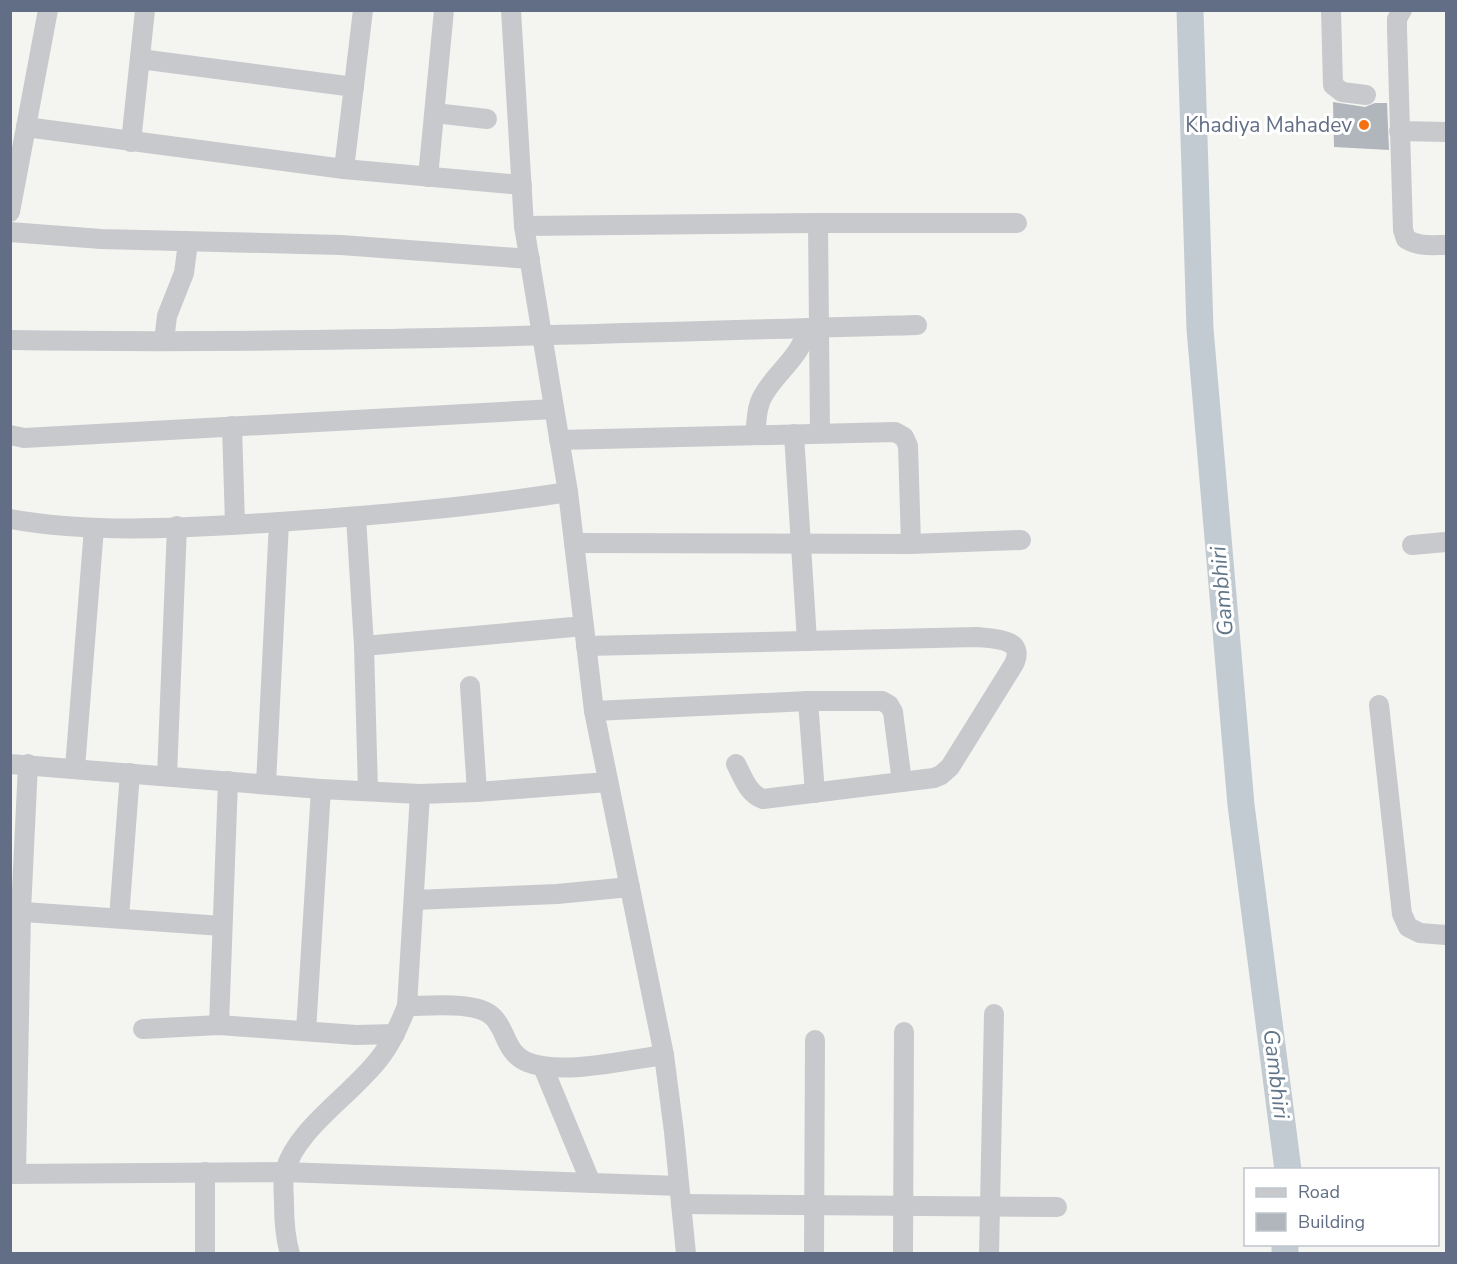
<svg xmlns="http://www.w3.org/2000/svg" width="1457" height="1264" font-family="'Nunito Sans',sans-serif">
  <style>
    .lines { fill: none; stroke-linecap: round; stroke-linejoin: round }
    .river { stroke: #c3cbd2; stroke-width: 27 }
    .building { fill: #b1b6bd }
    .minor { stroke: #c7c9cd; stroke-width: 20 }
    .poi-dot { fill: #f47111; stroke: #fff; stroke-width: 2 }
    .labels { text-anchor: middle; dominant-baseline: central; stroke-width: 6; stroke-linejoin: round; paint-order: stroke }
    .poi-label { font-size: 21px; fill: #616e85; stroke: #fff; text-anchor: end }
    .water-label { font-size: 22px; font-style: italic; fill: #617689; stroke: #fff }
  </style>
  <rect width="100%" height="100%" fill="#f4f5f0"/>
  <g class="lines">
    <g class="river">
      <polyline points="1190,10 1200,329 1241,805 1288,1170"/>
      <polyline points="1285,1254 1285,1244"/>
    </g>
  </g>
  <polygon class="building" points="1333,102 1365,107 1375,103 1387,103 1389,150 1334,147"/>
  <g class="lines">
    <g class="minor">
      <polyline points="48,10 26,127 344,169 522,185"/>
      <polyline points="511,10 524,226 568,492 594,711 664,1055 674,1132 686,1254"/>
      <polyline points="1331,10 1333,85 1342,92 1366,95"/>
      <path d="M 1402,10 L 1397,19 L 1397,29 L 1403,230 L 1406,239 C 1419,247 1431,245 1446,245"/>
      <polyline points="140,59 354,87"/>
      <polyline points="435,113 487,119"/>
      <polyline points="1399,131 1446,132"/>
      <polyline points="131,142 145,10"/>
      <polyline points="344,169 363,10"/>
      <polyline points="428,177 444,10"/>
      <polyline points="10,212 26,127"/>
      <polyline points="818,223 820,433"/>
      <polyline points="524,226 818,223 1017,223"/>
      <polyline points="10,232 101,239 341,245 530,259"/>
      <path d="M 10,340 C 313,345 615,333 917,325"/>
      <polyline points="164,341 167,316 184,273 188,243"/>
      <polyline points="232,426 235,524"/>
      <polyline points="794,434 807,641"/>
      <polyline points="10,435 24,438 554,409"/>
      <path d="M 755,435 C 757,421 756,406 764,394 C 779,369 799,359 808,328"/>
      <polyline points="559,440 895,432 904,437 908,446 911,544"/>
      <polyline points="356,517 364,646 368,791"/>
      <path d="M 10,519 C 94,534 181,528 265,523 C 367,516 467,508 568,492"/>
      <polyline points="574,543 911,544 1021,540"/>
      <polyline points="1412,545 1446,542"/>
      <polyline points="364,646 584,626"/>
      <path d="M 586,646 L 977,637 C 994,639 1026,638 1014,664 L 950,767 L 941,775 L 934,778 L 763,799 C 748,794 743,777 736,764"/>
      <polyline points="470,686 477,792"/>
      <polyline points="808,701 815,793"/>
      <polyline points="1379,705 1402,914 1408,927 1420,933 1446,935"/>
      <polyline points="594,711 808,701 882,701 889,705 893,712 902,782"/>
      <path d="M 10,764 L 321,789 L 420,794 L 407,1006 C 429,1006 476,1001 492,1016 C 507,1029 504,1052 527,1062 C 561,1076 627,1060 664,1055"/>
      <polyline points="75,768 94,528"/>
      <polyline points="167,776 177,526"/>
      <polyline points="266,784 279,522"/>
      <polyline points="420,794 477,792 608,782"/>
      <polyline points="414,900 557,894 630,887"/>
      <polyline points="10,911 222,926"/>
      <polyline points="119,918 130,773"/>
      <polyline points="219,1025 228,781"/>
      <polyline points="143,1029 219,1025 356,1035 395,1034"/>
      <polyline points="306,1031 321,789"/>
      <polyline points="543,1067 591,1183"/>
      <polyline points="10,1174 284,1172 679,1186"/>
      <polyline points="16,1174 21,911 28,764"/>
      <polyline points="681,1204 1057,1207"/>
      <polyline points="205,1254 205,1172"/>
      <path d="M 290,1254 C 285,1237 284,1221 284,1203 C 284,1193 282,1181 285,1171 C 296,1128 356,1092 382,1055 C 393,1040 400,1023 407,1006"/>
      <polyline points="814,1254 815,1040"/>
      <polyline points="903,1254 904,1032"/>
      <polyline points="989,1254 994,1014"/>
    </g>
  </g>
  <circle class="poi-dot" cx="1364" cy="125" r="6"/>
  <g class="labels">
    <g class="poi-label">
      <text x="1352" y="125">Khadiya Mahadev</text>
    </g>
    <g class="water-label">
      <text transform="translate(1222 591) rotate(-95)">Gambhiri</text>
      <text transform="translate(1276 1074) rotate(83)">Gambhiri</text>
    </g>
  </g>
  <rect width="1457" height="1264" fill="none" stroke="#616e85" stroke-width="24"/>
  <rect x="1244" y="1168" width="195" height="78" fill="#ffffff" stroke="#c0c5ce" stroke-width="1.5"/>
  <rect x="1256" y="1188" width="30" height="9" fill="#c7c9cd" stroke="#c0c5ce" stroke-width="1.5"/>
  <text x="1298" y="1198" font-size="18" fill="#616e85">Road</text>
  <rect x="1256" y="1213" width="30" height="18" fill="#b1b6bd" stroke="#c0c5ce" stroke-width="1.5"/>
  <text x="1298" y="1228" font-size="18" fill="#616e85">Building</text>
</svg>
